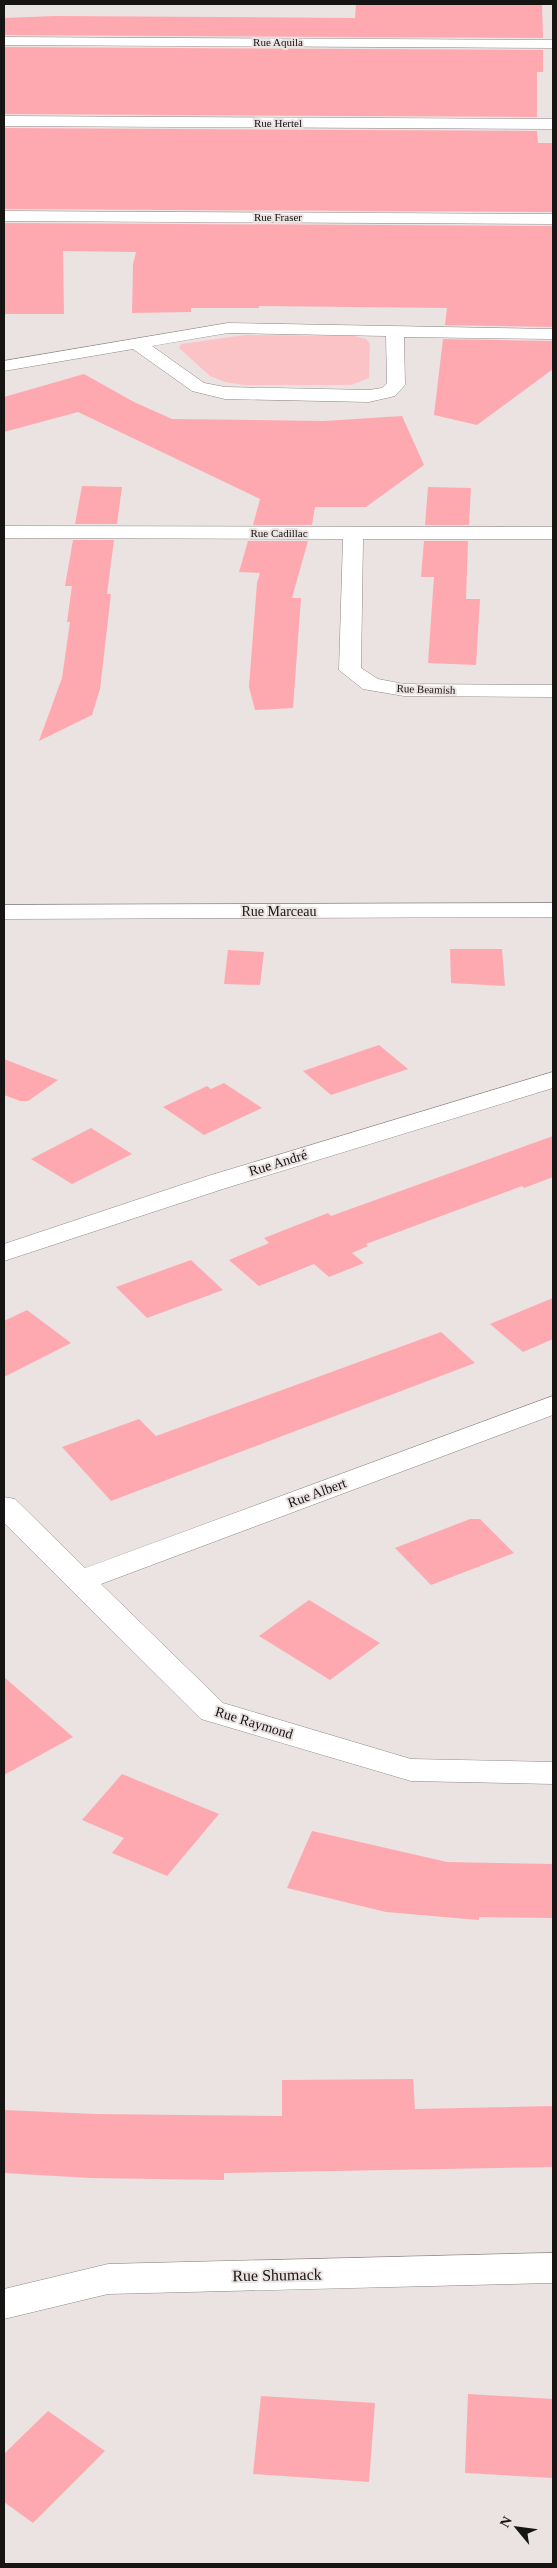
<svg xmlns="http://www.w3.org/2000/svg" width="557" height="2568" font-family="'Times New Roman',serif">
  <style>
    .green { fill: #fcc3c7 }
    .building { fill: #fea9b0 }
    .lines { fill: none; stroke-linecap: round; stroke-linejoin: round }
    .street-casing { stroke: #908888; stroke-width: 1 }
    .street { fill: #fff; fill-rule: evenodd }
    .labels { text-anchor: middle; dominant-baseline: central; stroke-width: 4; stroke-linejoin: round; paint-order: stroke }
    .far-street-label { font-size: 11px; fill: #171414; stroke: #ebe2e2 }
    .street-label { font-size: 14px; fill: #171414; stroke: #ebe2e2 }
    .near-street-label { font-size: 16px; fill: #171414; stroke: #ebe2e2 }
  </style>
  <rect width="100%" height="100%" fill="#ebe2e2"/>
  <polygon class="green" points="245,335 355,336 366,339 370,344 369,378 351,385 244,385 225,382 210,376 179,348 181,344"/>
  <g class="building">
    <polygon points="356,4 542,4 543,38 4,35 4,18 56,16 355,18"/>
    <polygon points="4,47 543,50 543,72 537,72 537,117 4,114"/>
    <polygon points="4,128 537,131 538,143 553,143 553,212 4,209"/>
    <polygon points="4,223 553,226 553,327 445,325 447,308 259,306 259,308 191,308 191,312 132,313 133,265 136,252 63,251 64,314 4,314"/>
    <polygon points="443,339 553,341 553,369 477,425 434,415"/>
    <polygon points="84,374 134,402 172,419 324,421 402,416 424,465 366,507 315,507 312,525 253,525 260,499 78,412 4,432 4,397"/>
    <polygon points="82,486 122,487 117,524 75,524"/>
    <polygon points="428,487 471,488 469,525 425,525"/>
    <polygon points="73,540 114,540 107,594 111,594 100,689 92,715 39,741 62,678 70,622 67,622 72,586 65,586"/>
    <polygon points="248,541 308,541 292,598 301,598 293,708 255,710 249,687 257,583 260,573 239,572"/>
    <polygon points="424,541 468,541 466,599 480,599 476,665 428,663 434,577 421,577"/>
    <polygon points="450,949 502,949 505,986 451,983"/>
    <polygon points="228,950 264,952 260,985 224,984"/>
    <polygon points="379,1045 408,1069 331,1095 303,1071"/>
    <polygon points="4,1059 58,1080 28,1101 20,1101 4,1095"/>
    <polygon points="224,1083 262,1108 204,1135 163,1107 207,1086 211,1089"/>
    <polygon points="91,1128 132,1154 72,1184 31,1159"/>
    <polygon points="553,1136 553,1177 524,1188 522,1186 366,1244 368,1246 352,1253 364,1263 329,1277 314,1264 259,1286 229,1260 269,1243 264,1238 328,1213 331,1216"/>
    <polygon points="191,1260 223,1290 147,1318 116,1287"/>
    <polygon points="553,1298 553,1339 523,1352 490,1324"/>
    <polygon points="27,1310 71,1343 4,1377 4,1321"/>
    <polygon points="441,1332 475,1363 111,1501 62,1447 139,1419 156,1436"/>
    <polygon points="470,1519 480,1519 514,1553 431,1585 395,1548"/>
    <polygon points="309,1600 380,1643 330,1680 259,1636"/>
    <polygon points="4,1677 73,1737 4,1775"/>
    <polygon points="122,1774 219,1814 167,1876 112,1853 124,1838 82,1820"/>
    <polygon points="312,1831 447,1862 553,1864 553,1918 479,1917 479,1920 386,1912 287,1888"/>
    <polygon points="413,2079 415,2109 553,2106 553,2167 224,2173 224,2180 90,2178 4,2173 4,2110 95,2114 282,2116 282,2080"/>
    <polygon points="468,2394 553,2399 553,2478 465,2473"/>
    <polygon points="261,2396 375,2403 369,2482 253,2474"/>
    <polygon points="48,2411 105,2451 33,2523 4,2502 4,2454"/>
  </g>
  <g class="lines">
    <g class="street-casing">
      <g id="street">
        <polygon points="4,37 553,40 553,48 4,45"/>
        <polygon points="4,116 553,119 553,129 4,126"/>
        <polygon points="4,211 553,214 553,224 4,221"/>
        <path d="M 228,323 L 553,329 L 553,339 L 404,337 L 405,385 L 395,396 L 369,402 L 225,399 L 192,391 L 133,349 L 4,371 L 4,361 ZM 228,333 L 386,336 L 387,383 L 382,388 L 369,390 L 225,387 L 204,383 L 152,346 Z"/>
        <polygon points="4,526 553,527 553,539 363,539 361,668 378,679 404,684 553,685 553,697 404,696 363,689 339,670 343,539 4,538"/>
        <polygon points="553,903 553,917 4,919 4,905"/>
        <polygon points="553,1072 553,1088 226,1188 4,1261 4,1244 208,1176"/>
        <polygon points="553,1396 553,1415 101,1584 223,1703 411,1759 553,1762 553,1784 411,1781 201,1719 4,1523 4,1497 15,1499 85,1568"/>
        <polygon points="553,2253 553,2283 108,2294 4,2319 4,2289 108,2264"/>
      </g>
    </g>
    <use href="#street" class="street"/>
  </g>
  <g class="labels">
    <g class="far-street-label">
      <text x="278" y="42">Rue Aquila</text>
      <text x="278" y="123">Rue Hertel</text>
      <text x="278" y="217">Rue Fraser</text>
      <text x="279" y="533">Rue Cadillac</text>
      <text transform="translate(426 689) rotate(2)">Rue Beamish</text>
    </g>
    <g class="street-label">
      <text x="279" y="911">Rue Marceau</text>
      <text transform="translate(278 1163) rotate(-17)">Rue André</text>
      <text transform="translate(317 1493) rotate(-20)">Rue Albert</text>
      <text transform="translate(254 1723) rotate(17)">Rue Raymond</text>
    </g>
    <g class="near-street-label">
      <text transform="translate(277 2275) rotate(-1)">Rue Shumack</text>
    </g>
  </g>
  <rect width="557" height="2568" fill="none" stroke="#171414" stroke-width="10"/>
  <g transform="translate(517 2528) rotate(299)" stroke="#ebe2e2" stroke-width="4" paint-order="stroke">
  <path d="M0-4L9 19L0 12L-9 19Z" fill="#171414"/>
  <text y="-8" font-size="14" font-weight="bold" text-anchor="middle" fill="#171414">N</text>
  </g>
</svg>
